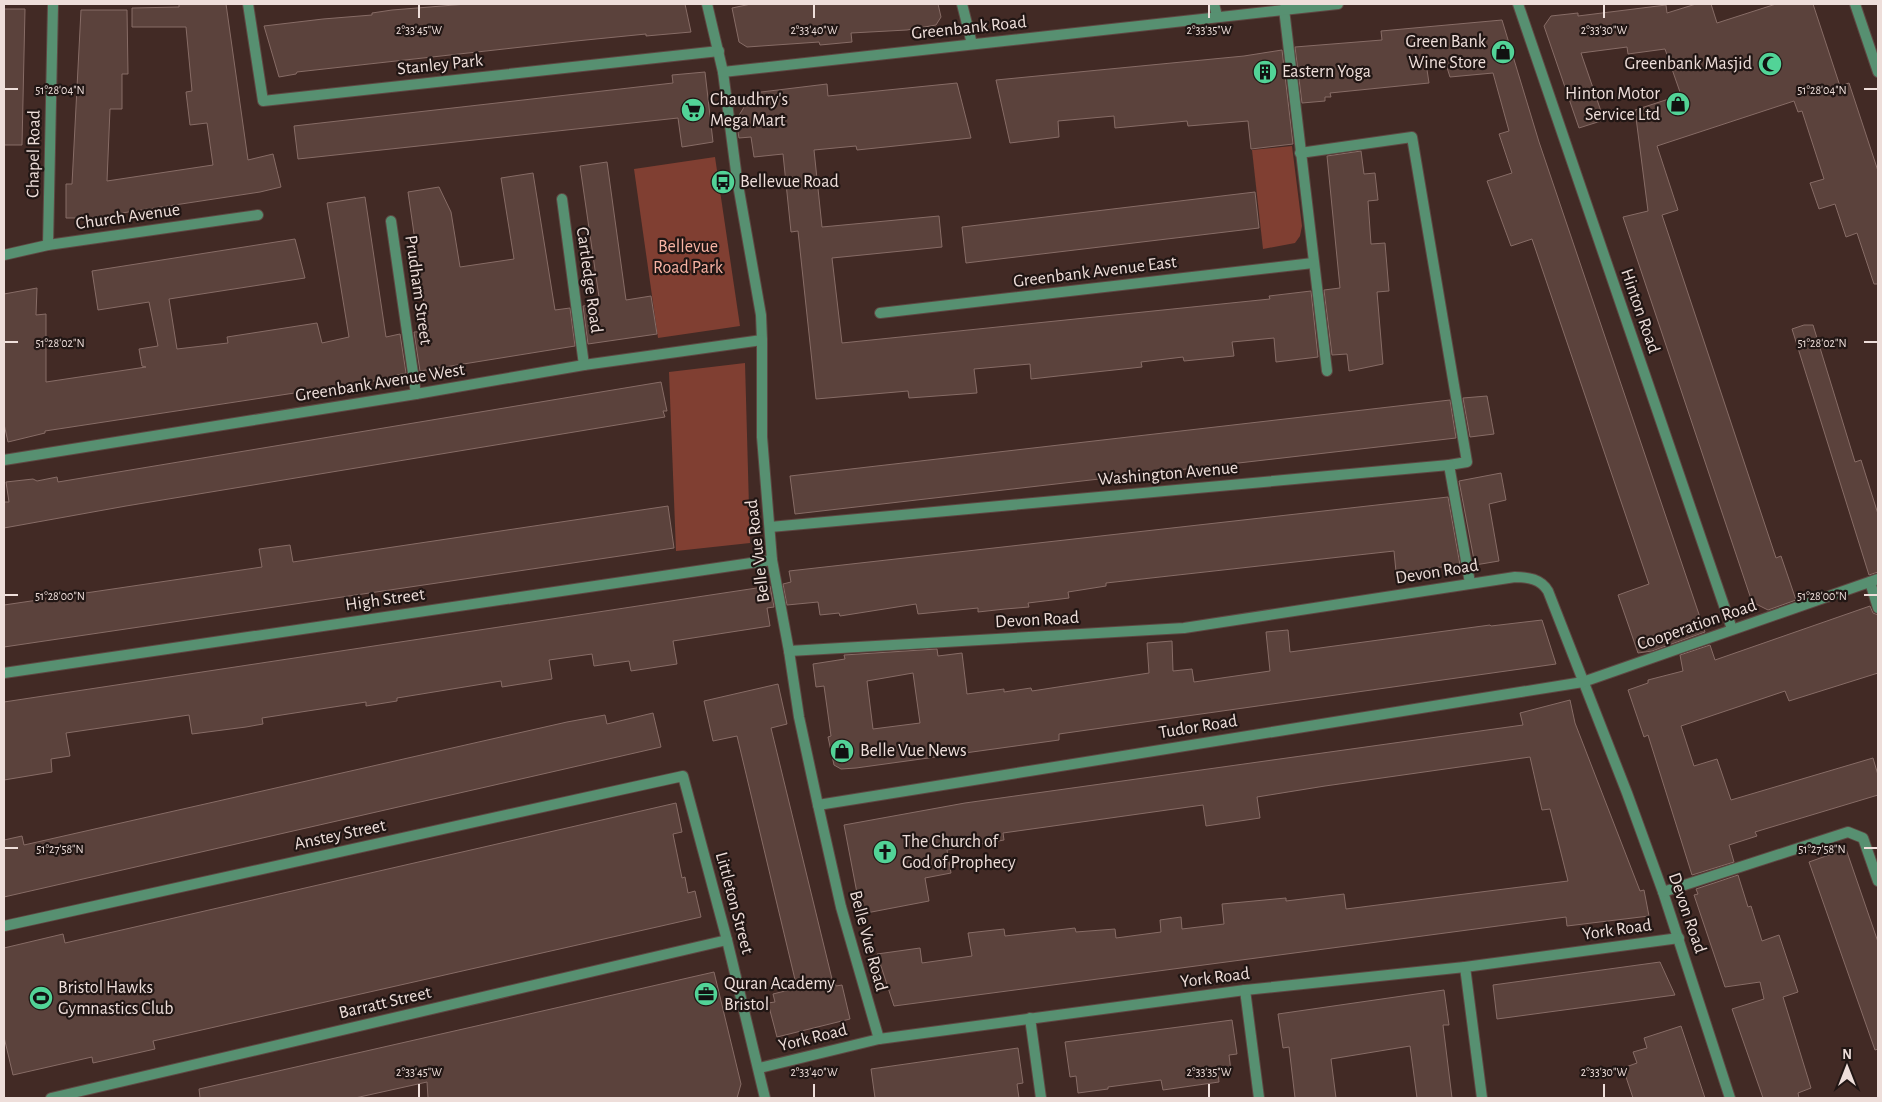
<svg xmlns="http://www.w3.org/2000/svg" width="1882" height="1102" font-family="'Alegreya Sans',sans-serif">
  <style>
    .green { fill: #803f32 }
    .building { fill: #5b423c; stroke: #876c66; fill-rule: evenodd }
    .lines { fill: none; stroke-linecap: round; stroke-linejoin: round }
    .service-casing { stroke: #5e4742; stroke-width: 12 }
    .minor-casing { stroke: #5e4742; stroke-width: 12 }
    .service { stroke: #579071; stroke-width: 10 }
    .minor { stroke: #579071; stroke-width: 10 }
    .ticks { fill: none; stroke: #eededa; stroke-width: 2 }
    .labels { text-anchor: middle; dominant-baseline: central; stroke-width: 4.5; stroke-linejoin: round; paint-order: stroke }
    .street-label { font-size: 18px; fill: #eededa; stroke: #211614 }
    .poi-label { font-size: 18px; fill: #eededa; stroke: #211614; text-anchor: start }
    .park-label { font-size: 18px; fill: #f9b4a4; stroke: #211614 }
    .ticks-label { font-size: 12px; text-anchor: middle; fill: #eededa; stroke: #211614; stroke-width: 4.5; stroke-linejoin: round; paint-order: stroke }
  </style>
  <rect width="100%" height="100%" fill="#422a25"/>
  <g class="green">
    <polygon points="1292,146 1302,226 1300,236 1295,243 1263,249 1252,150"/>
    <polygon points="715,157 740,326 658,338 634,169"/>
    <polygon points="745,363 750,543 676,551 669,372"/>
  </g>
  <g class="building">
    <polygon points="179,4 226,4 248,160 273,154 281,187 260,192 89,218 66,218 66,184 72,184 81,10 127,10 128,74 122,74 122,109 110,109 107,181 213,165 207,123 190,125 186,92 192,91 186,27 132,27 132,8 179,7"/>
    <polygon points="467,4 685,4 691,32 646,36 646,34 576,41 297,72 296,74 279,77 264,26 323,19 372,15 372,13 392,10"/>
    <polygon points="751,4 938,4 941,17 936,25 907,30 851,33 852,42 820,45 819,42 747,47 739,42 732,8"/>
    <polygon points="1696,4 1711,4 1717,23 1776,4 1813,4 1840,86 1849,83 1878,171 1878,284 1874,284 1857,233 1846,237 1835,204 1819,209 1810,183 1824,179 1802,111 1798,112 1794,101 1657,146 1678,210 1662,215 1776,558 1781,556 1796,600 1768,610 1752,602 1623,217 1648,211 1635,110 1681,95 1665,49 1628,54 1627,47 1581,53 1604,120 1579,128 1544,26 1551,16 1578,13 1578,16 1666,5 1667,13"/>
    <polygon points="4,9 25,9 22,145 4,145"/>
    <polygon points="1502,20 1539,142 1705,632 1652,651 1638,653 1618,595 1649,584 1532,239 1511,246 1487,181 1512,173 1499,134 1509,131 1493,73 1450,77 1444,58 1426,63 1429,83 1330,93 1331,97 1325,97 1325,101 1302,103 1295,47 1382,40 1381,31"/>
    <polygon points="1282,50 1293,144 1251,149 1248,121 1188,126 1187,121 1115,128 1114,116 1058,121 1059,137 1010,143 996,80 1244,56"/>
    <polygon points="705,72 713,142 682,147 678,118 298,159 294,126 673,83 672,75"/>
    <polygon points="957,83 971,138 857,150 856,146 814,150 822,227 939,216 942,247 832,258 842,343 1270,299 1269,296 1311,291 1318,357 1276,362 1274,338 1232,342 1234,356 1184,361 1183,357 1141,362 1142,367 1058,376 1031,379 1030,364 974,369 977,393 909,398 908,391 816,399 798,231 791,232 783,154 754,157 751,137 739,138 736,120 753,93 827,84 828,96"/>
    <polygon points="1361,151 1364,174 1375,173 1378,200 1368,201 1371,244 1385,243 1389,291 1377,292 1383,364 1349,371 1347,354 1332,355 1324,290 1340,288 1327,156"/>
    <polygon points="607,162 626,300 651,296 657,334 588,344 583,306 600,304 580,166"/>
    <polygon points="533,173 555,310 570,308 575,346 420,371 414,332 428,331 408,192 439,187 451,212 460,267 514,259 501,178"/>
    <polygon points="1255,192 1259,228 966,263 962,227"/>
    <polygon points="365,197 386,337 400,334 406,373 393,376 393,378 45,431 45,433 8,442 4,424 4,294 37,288 36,315 46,314 46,382 146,367 142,366 139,349 158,346 149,302 98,310 92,271 295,239 305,278 169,299 177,349 228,343 227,337 317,323 322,343 349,337 327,203"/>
    <polygon points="1804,325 1813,325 1855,462 1861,460 1878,514 1878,572 1869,575 1792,329"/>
    <polygon points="661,382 667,411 663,411 665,417 126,506 4,528 4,502 9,502 6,482 33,479 37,481 57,477 58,482"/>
    <polygon points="1487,396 1494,434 1470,437 1463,398"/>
    <polygon points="1450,400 1456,438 795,514 790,476"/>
    <polygon points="1501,473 1506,500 1489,504 1499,561 1475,565 1459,481"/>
    <polygon points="1448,497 1460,565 1424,569 1425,578 1397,582 1394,551 1106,583 1106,586 1068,592 1069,598 1028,603 1029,607 1005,609 978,612 978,608 918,614 916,604 840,616 839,613 820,615 818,602 787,605 783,584 791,582 789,571"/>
    <polygon points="668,506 674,548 4,647 4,605 262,567 259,549 290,545 293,562"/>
    <polygon points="770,586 774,607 767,608 770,626 673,641 677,664 631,671 629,661 594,666 592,654 549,660 552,679 502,687 501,681 397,698 397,701 366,706 366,702 262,718 263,724 246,727 192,734 189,715 66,733 70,756 51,759 52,772 4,780 4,702"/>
    <polygon points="1870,606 1873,613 1878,615 1878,673 1789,701 1785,691 1681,726 1694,766 1717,759 1731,800 1873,758 1878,775 1878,795 1755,832 1757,836 1729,845 1734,862 1692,875 1648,735 1644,737 1628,690 1648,683 1648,680 1683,671 1680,655 1710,645 1715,660"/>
    <path d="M 1542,620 L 1556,664 L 1059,734 L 1059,740 L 856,768 L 841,769 L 834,765 L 828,737 L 831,736 L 824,686 L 816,687 L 813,664 L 845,659 L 844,655 L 937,649 L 938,656 L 962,653 L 967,694 L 1004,689 L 1004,692 L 1031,688 L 1032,691 L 1149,673 L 1147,643 L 1172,641 L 1173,671 L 1192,669 L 1194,682 L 1270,671 L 1266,632 L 1288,630 L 1290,652 L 1490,625 L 1491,626 ZM 913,673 L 920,723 L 873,729 L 867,681 Z"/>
    <polygon points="778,684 787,724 771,728 832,979 834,979 836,986 842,985 850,1019 777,1037 768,1003 775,1002 773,994 797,988 737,736 713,741 704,701"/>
    <polygon points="1570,700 1575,723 1640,891 1644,890 1649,916 1567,926 1566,917 894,1006 877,954 920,948 922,963 972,956 968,933 1004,929 1005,936 1075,928 1076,932 1115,929 1116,938 1161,932 1160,920 1181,917 1182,929 1224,924 1222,904 1286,898 1286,901 1344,894 1346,909 1568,881 1550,809 1542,810 1530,757 1325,786 1257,797 1260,818 1206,826 1203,805 1003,833 1004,840 947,850 951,873 925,878 929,901 861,914 844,825 965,803 1523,725 1520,713"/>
    <polygon points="653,713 661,747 4,897 4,840 22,836 24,845 567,722 605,715 607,724"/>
    <polygon points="676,803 682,832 673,834 682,878 685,877 688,893 695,891 701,917 153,1041 155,1049 93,1063 92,1057 13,1075 4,1037 4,948 63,934 65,943"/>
    <polygon points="1846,849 1878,942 1878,1049 1875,1050 1809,862"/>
    <polygon points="1738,875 1748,907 1751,906 1762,941 1779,935 1798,992 1783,997 1811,1088 1798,1093 1799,1098 1763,1098 1732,1009 1764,999 1760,982 1725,987 1694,895 1698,894 1696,889"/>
    <polygon points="1660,962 1675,995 1497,1019 1493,985"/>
    <polygon points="714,972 741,1084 737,1098 428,1098 427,1082 355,1098 200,1098 199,1089"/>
    <polygon points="1444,990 1449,1025 1443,1025 1452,1098 1417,1098 1410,1046 1331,1059 1336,1098 1295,1098 1289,1047 1283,1048 1278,1014"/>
    <polygon points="1232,1020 1237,1054 1229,1055 1231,1071 1218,1072 1219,1082 1163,1090 1161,1080 1108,1087 1108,1089 1078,1093 1076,1076 1070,1077 1065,1042"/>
    <polygon points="1681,1026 1705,1098 1633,1098 1623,1068 1637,1063 1633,1052 1647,1048 1644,1038"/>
    <polygon points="1018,1048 1023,1083 1017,1084 1019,1098 875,1098 871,1069"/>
  </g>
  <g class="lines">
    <g class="service-casing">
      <g id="service">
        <polyline points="1300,153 1412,137 1467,462 1449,465"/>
        <polyline points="1870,582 1878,608"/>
      </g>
    </g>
    <g class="minor-casing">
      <g id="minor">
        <polyline points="248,4 263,101 719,51"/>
        <polyline points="707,4 723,72 737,179 761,315 762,340 762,437 772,560 789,651 799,717 818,805 841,907 879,1039"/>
        <polyline points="962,4 972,44"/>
        <polyline points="1214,4 1217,16"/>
        <polyline points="1518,4 1732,629"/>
        <polyline points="1855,4 1878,72"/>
        <polyline points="1284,9 1327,371"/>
        <polyline points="723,72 1338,4"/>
        <polyline points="562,199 584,365"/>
        <polyline points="391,221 416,394"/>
        <polyline points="48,245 53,4"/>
        <polyline points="4,255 48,245 258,215"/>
        <polyline points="880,313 1313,263"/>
        <polyline points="4,460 416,394 584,365 762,340"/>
        <polyline points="770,527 1449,465 1470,583"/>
        <path d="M 789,651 L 1184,628 L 1515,577 C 1528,577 1541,579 1548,591 L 1627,793 L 1663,892 L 1730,1098"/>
        <polyline points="4,673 772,560"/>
        <polyline points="818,805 1583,682 1878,579"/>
        <polyline points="1663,892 1848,832 1863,838 1878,881"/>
        <polyline points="4,926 683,776 727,940 765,1098"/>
        <polyline points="1465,967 1482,1098"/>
        <polyline points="1245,990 1259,1098"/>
        <polyline points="1030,1018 1041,1098"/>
        <polyline points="759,1068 879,1039 1245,990 1465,967 1679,938"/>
        <polyline points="51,1098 727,940"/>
      </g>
    </g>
    <use href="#service" class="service"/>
    <use href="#minor" class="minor"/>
  </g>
  <path class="ticks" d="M 419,5 L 419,18M 814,5 L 814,18M 1209,5 L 1209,18M 1604,5 L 1604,18M 5,89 L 18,89M 1864,89 L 1877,89M 5,342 L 18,342M 1864,342 L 1877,342M 5,595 L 18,595M 1864,595 L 1877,595M 5,848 L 18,848M 1864,848 L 1877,848M 419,1084 L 419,1097M 814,1084 L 814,1097M 1209,1084 L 1209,1097M 1604,1084 L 1604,1097"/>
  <defs>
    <g id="shop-disc" transform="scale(1.25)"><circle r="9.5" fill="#52d397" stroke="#211614"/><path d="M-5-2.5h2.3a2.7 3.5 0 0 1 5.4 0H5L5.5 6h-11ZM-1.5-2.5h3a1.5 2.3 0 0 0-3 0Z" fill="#111"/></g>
    <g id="mosque-disc" transform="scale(1.25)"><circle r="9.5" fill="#52d397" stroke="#211614"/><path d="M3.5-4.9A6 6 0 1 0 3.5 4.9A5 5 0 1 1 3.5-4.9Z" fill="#111"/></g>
    <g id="building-disc" transform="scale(1.25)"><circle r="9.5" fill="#52d397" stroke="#211614"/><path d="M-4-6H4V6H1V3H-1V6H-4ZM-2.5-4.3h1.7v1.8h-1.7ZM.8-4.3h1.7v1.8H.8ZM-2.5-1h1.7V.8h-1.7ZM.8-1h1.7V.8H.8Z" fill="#111"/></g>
    <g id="supermarket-disc" transform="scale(1.25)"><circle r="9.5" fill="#52d397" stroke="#211614"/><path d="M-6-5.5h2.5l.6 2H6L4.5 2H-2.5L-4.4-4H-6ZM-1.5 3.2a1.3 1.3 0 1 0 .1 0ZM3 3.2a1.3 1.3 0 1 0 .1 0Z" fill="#111"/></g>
    <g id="bus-disc" transform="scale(1.25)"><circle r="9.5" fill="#52d397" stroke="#211614"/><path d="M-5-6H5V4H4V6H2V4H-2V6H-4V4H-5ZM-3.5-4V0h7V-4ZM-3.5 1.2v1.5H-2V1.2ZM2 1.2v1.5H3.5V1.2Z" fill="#111"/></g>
    <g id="church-disc" transform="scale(1.25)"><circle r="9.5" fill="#52d397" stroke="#211614"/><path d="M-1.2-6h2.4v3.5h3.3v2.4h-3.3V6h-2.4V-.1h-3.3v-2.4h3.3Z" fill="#111"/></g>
    <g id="office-disc" transform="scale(1.25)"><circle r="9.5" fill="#52d397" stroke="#211614"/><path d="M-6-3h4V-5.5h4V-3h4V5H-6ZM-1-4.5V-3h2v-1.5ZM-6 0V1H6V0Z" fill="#111"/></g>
    <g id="stadium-disc" transform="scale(1.25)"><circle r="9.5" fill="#52d397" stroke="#211614"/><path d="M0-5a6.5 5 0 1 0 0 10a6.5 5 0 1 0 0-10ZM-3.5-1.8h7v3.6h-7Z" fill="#111"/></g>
  </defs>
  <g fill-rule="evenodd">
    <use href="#shop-disc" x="1503" y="52"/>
    <use href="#mosque-disc" x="1770" y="64"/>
    <use href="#building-disc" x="1265" y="72"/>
    <use href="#shop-disc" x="1678" y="104"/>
    <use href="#supermarket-disc" x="693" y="110"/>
    <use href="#bus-disc" x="723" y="182"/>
    <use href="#shop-disc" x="842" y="751"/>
    <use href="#church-disc" x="885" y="852"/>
    <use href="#office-disc" x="706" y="994"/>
    <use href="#stadium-disc" x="41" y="998"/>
  </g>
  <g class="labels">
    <g class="street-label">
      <text transform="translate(969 28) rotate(-6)">Greenbank Road</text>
      <text transform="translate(440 65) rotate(-6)">Stanley Park</text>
      <text transform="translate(34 154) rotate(-89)">Chapel Road</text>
      <text transform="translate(128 217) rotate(-8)">Church Avenue</text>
      <text transform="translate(1095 272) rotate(-7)">Greenbank Avenue East</text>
      <text transform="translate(589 280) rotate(82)">Cartledge Road</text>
      <text transform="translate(418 290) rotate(82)">Prudham Street</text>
      <text transform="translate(1640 311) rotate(71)">Hinton Road</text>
      <text transform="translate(380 383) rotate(-9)">Greenbank Avenue West</text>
      <text transform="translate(1168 474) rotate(-5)">Washington Avenue</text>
      <text transform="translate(758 551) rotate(-97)">Belle Vue Road</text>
      <text transform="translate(1437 572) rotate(-9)">Devon Road</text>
      <text transform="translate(385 600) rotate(-8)">High Street</text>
      <text transform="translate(1037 620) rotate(-3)">Devon Road</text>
      <text transform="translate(1697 625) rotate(-19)">Cooperation Road</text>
      <text transform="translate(1198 727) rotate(-9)">Tudor Road</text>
      <text transform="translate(340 835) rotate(-12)">Anstey Street</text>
      <text transform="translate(734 903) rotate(75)">Littleton Street</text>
      <text transform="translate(1687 913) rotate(71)">Devon Road</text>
      <text transform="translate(1617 930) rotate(-8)">York Road</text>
      <text transform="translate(868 941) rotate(75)">Belle Vue Road</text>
      <text transform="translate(1215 978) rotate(-7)">York Road</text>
      <text transform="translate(385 1003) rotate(-13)">Barratt Street</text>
      <text transform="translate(813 1038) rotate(-14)">York Road</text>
    </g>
    <g class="poi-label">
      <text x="1486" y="42" text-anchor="end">Green Bank<tspan x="1486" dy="21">Wine Store</tspan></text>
      <text x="1752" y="64" text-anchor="end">Greenbank Masjid</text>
      <text x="1282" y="72">Eastern Yoga</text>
      <text x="1660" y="94" text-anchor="end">Hinton Motor<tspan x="1660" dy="21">Service Ltd</tspan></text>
      <text x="710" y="100">Chaudhry's<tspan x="710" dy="21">Mega Mart</tspan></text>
      <text x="740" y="182">Bellevue Road</text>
      <text x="860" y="751">Belle Vue News</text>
      <text x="902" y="842">The Church of<tspan x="902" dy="21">God of Prophecy</tspan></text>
      <text x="724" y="984">Quran Academy<tspan x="724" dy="21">Bristol</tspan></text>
      <text x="58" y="988">Bristol Hawks<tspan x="58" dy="21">Gymnastics Club</tspan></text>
    </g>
    <g class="park-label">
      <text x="688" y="247">Bellevue<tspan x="688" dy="21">Road Park</tspan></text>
    </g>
  </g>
  <g class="ticks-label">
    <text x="419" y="34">2°33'45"W</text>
    <text x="814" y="34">2°33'40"W</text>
    <text x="1209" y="34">2°33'35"W</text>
    <text x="1604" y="34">2°33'30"W</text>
    <text x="60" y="94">51°28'04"N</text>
    <text x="1822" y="94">51°28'04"N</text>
    <text x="60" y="347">51°28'02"N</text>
    <text x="1822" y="347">51°28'02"N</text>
    <text x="60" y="600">51°28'00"N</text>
    <text x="1822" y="600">51°28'00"N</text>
    <text x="60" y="853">51°27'58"N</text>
    <text x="1822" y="853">51°27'58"N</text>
    <text x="419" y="1076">2°33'45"W</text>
    <text x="814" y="1076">2°33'40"W</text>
    <text x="1209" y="1076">2°33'35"W</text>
    <text x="1604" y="1076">2°33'30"W</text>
  </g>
  <rect width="1882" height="1102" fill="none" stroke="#eededa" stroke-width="10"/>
  <g transform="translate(1847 1067)" stroke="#211614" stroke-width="4" paint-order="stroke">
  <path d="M0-4L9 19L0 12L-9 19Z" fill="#eededa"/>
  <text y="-8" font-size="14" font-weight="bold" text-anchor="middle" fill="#eededa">N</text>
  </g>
</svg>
